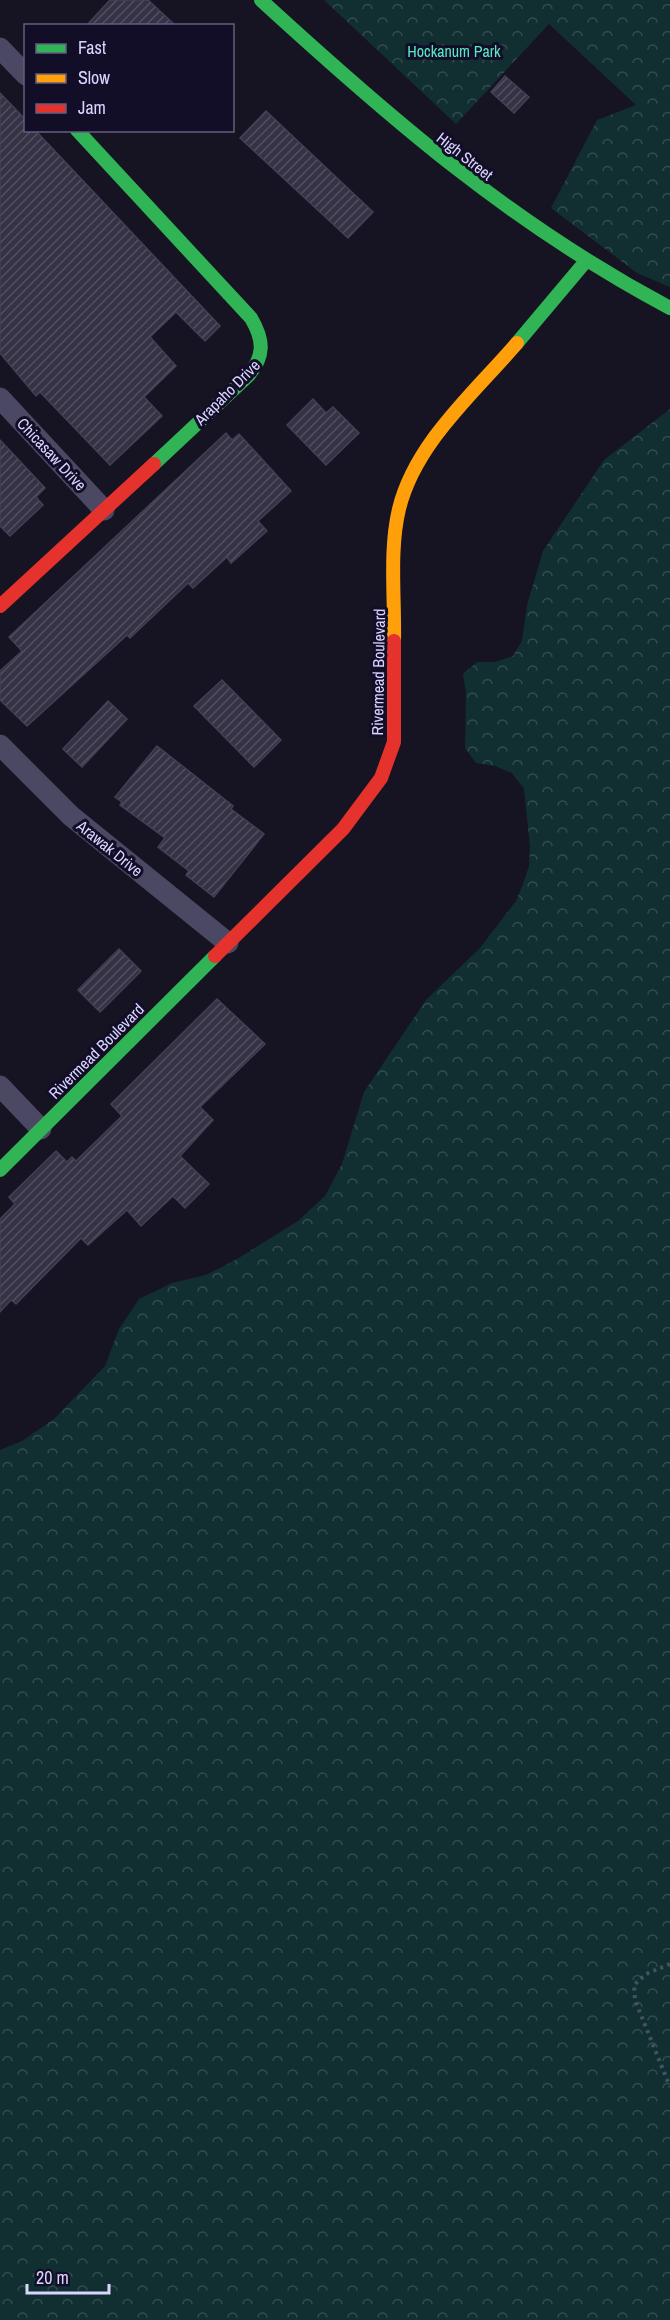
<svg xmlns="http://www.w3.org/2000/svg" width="670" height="2320" font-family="'Archivo Narrow',sans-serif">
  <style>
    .forest { fill: url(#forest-crowns) }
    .building { fill: url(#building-hatch); stroke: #433f56; stroke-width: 1.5 }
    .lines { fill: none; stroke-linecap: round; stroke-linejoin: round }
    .path { stroke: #445263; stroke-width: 4; stroke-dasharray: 3 4.5; stroke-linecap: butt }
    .street { stroke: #4a4863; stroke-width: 21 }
    .fast { stroke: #30b455; stroke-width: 14 }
    .slow { stroke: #ff9f0a; stroke-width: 14 }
    .jam { stroke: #e5322d; stroke-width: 14 }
    .labels { text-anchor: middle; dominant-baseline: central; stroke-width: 6; stroke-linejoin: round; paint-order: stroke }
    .park-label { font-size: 16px; fill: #58e8c6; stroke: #130e28 }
    .street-label { font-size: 16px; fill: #dad5ff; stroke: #130e28 }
  </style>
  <defs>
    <pattern id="forest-crowns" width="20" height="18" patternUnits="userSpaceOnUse" patternTransform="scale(1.5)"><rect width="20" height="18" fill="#112f30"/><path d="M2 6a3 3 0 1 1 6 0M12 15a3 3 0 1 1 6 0" fill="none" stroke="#334c4f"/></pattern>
    <pattern id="building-hatch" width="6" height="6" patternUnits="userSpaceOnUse" patternTransform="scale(1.5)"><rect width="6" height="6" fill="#343244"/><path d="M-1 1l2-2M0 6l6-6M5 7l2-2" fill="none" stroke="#514f60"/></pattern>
  </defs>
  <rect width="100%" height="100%" fill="#161422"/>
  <g class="forest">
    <polygon points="324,0 670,0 670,287 637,273 551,208 597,120 636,105 549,24 456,124"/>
    <polygon points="670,409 670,2320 0,2320 0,1450 22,1441 54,1419 105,1366 119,1329 139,1299 172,1283 206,1275 237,1259 298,1221 325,1196 342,1164 364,1092 426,1000 480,948 516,901 523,884 529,866 530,846 524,789 512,773 495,766 476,763 465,748 466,692 463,674 477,662 495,662 513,656 522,641 527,605 543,551 604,460"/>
  </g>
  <g class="building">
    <polygon points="110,0 148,0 176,26 86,26"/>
    <polygon points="505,76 529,97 514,113 491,92"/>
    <polygon points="0,93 26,120 26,130 35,130 220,326 205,341 176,312 150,337 176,366 144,397 162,416 110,465 40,392 36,396 0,353"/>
    <polygon points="266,111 373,212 348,238 240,138"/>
    <polygon points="313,399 326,413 333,407 359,433 326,465 287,425"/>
    <polygon points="226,433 232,440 239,434 291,491 258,521 267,531 231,563 227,557 193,588 188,583 130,638 127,635 27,726 0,700 0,671 22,651 9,637"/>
    <polygon points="0,440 45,488 36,497 43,505 10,536 0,526"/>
    <polygon points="222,680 281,740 254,767 194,706"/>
    <polygon points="108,701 127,719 82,767 63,749"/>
    <polygon points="157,746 233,806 231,809 264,834 214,897 186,875 189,871 158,847 165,838 120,805 122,802 115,797"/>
    <polygon points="119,949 141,971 100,1012 78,990"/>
    <polygon points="217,999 265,1044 200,1107 213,1120 180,1156 209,1184 185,1208 173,1196 141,1226 127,1210 88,1245 81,1238 16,1304 11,1300 0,1312 0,1219 15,1204 9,1197 56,1151 67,1162 72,1157 76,1161 122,1116 111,1104"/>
  </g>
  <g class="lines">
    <polyline class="path" points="670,1964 646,1974 634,1985 635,2000 670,2087"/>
    <g class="street">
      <polyline points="0,48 26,75"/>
      <polyline points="0,398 104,510"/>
      <polyline points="0,745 71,816 228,943"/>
      <polyline points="0,1086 41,1129"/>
    </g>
    <g class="fast">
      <path d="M 261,0 C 392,120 512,224 670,308"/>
      <path d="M 77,130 L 251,318 C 264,340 265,356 248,376 L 154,464"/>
      <polyline points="517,343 586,261"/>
      <polyline points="0,1170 215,956"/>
    </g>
    <path class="slow" d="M 394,641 C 395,598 389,551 399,509 C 415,443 475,392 517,343"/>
    <g class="jam">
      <polyline points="0,606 154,464"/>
      <polyline points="215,956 343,829 381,778 394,742 394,641"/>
    </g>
  </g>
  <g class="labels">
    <g class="park-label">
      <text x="454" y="51">Hockanum Park</text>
    </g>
    <g class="street-label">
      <text transform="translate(465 156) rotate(38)">High Street</text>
      <text transform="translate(227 392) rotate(-45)">Arapaho Drive</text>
      <text transform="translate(52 454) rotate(47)">Chicasaw Drive</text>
      <text transform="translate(378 672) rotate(-89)">Rivermead Boulevard</text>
      <text transform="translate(110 848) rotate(39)">Arawak Drive</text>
      <text transform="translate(96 1051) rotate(-45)">Rivermead Boulevard</text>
    </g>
  </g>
  <rect x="24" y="24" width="210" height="108" fill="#130e28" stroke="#635e7e" stroke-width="1.5"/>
  <rect x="36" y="44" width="30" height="9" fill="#30b455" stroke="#635e7e" stroke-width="1.5"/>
  <text x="78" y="54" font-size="18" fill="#dad5ff">Fast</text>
  <rect x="36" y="74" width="30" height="9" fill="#ff9f0a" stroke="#635e7e" stroke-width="1.5"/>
  <text x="78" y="84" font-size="18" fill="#dad5ff">Slow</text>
  <rect x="36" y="104" width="30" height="9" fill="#e5322d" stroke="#635e7e" stroke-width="1.5"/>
  <text x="78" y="114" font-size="18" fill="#dad5ff">Jam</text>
  <path d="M27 2284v9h82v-9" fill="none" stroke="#dad5ff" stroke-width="3"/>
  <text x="36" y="2284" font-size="18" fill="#dad5ff" stroke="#130e28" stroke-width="4.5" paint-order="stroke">20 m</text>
</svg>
